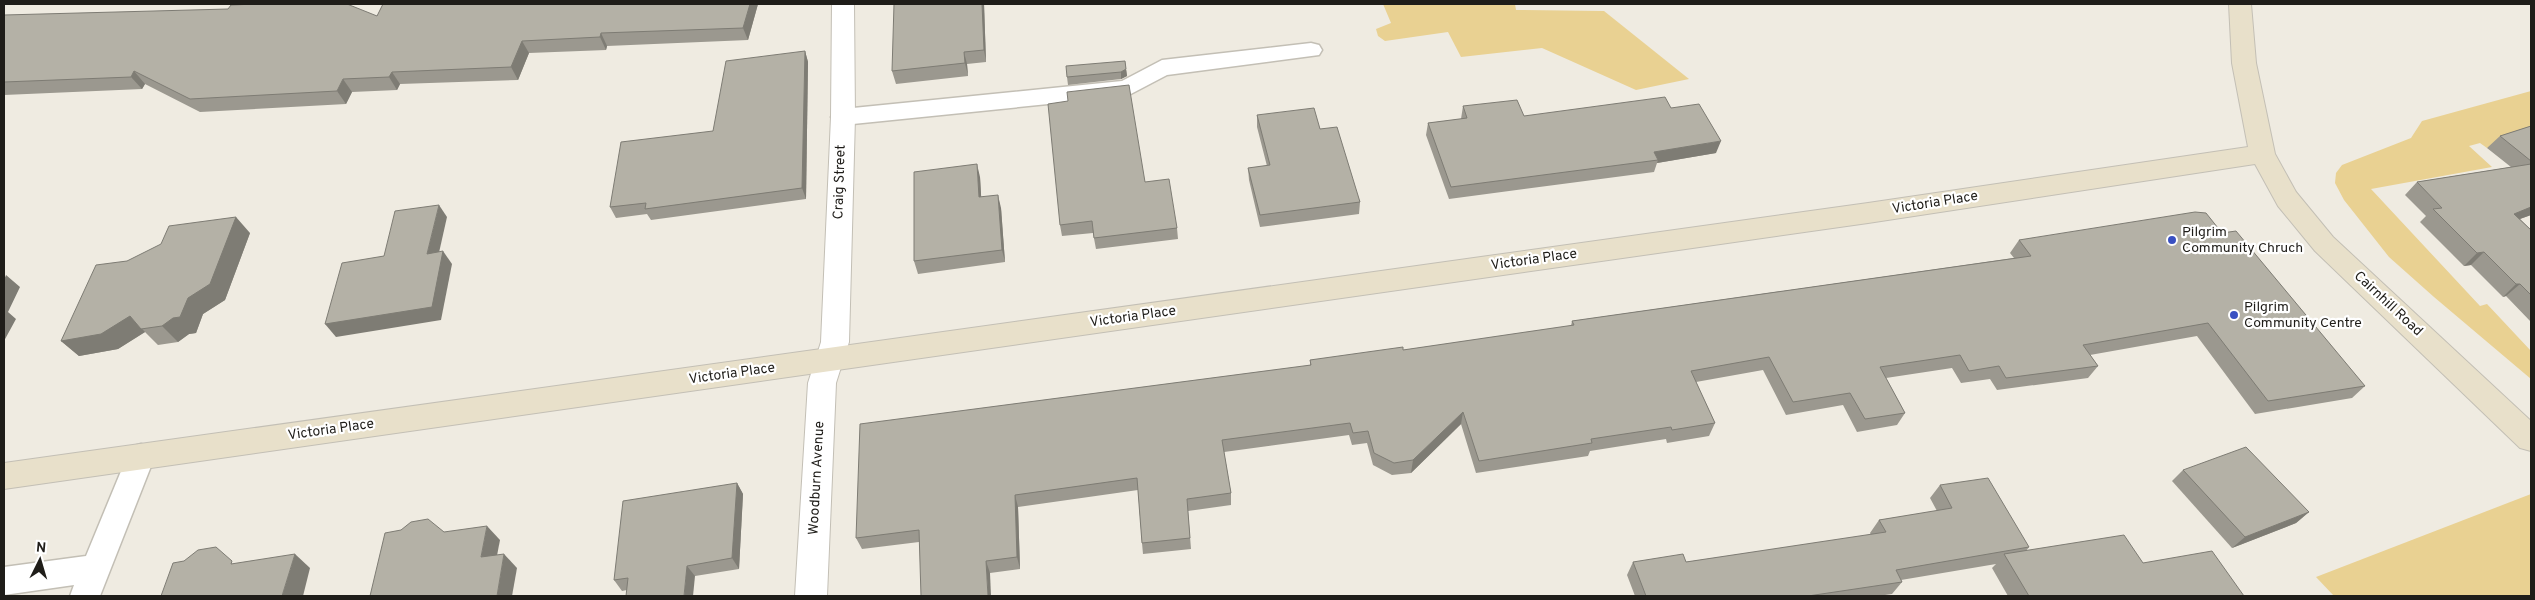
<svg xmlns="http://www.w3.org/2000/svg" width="2535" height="600" font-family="Overpass,sans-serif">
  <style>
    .green { fill: #e9d192 }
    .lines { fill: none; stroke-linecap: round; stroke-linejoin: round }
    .lane-casing { stroke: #c3bfb5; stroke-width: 3 }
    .street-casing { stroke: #c3bfb5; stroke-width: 2 }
    .secondary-casing { stroke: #c3bfb5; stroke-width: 2 }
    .lane { fill: #fff; fill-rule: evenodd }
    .street { fill: #fff; fill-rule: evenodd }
    .secondary { fill: #e8e0ca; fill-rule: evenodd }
    .wall { fill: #9b988f }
    .shaded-wall { fill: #7e7c74 }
    .building { fill: #b4b1a6; stroke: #7e7c74 }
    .poi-dot { fill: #3950c2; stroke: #fff; stroke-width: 2 }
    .labels { text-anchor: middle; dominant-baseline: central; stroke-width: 4.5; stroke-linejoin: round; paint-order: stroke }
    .street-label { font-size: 14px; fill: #1f1d19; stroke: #fff }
    .poi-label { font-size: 14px; fill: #1f1d19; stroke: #fff; text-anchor: start }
  </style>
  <rect width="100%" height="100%" fill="#efebe1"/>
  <g class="green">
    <polygon points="1383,4 1515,4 1516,10 1604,11 1689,79 1636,90 1542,48 1461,57 1448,32 1385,41 1378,36 1376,29 1391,23"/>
    <polygon points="2531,91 2531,136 2487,148 2480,143 2469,146 2492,167 2371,189 2480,306 2487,304 2531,351 2531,379 2434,297 2389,257 2344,200 2335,183 2336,173 2342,165 2411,138 2422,121"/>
    <polygon points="2531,494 2531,596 2334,596 2316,577"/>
  </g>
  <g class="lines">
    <g class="lane-casing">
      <g id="lane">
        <polygon points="1311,43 1319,45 1322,50 1319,55 1167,75 1127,96 843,125 835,123 831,117 835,111 843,109 1122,81 1162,60"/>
        <polygon points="141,444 151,447 155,456 100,596 70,596 74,585 4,595 4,567 86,556 131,447"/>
      </g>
    </g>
    <g class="street-casing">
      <polygon id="street" points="832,4 854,4 855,117 849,342 836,383 827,596 795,596 808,383 821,342 831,117"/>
    </g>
    <g class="secondary-casing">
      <polygon id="secondary" points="2229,4 2251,4 2256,63 2275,154 2296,192 2333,237 2531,421 2531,451 2520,448 2315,251 2278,206 2255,164 1868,223 4,489 4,463 1868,203 2248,147 2232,63"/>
    </g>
    <use href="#lane" class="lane"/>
    <use href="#street" class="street"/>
    <use href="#secondary" class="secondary"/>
  </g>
  <g class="wall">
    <polygon points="383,4 758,4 748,40 607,46 606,50 529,53 518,80 400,84 397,90 352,92 346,104 200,112 145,84 142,89 4,95 4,15 377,16"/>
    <polygon points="984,4 986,62 967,64 968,76 896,84 892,71"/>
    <polygon points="805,51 808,62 806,199 651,220 647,214 616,218 610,207 713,131"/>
    <polygon points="1125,61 1127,76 1121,79 1068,85 1067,77"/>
    <polygon points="1463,106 1524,116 1671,108 1716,153 1657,163 1654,172 1449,199 1426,135 1428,123 1461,119"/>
    <polygon points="1257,115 1320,129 1360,202 1359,214 1260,227 1249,180 1248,168 1267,166 1257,127"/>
    <polygon points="2531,126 2531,215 2520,219 2531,230 2531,322 2506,296 2503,297 2471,265 2464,266 2420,222 2426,216 2405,195 2417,182 2511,167 2487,148 2500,136"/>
    <polygon points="980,177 981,197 1001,208 1005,262 918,274 914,261"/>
    <polygon points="1145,182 1177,228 1178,239 1096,249 1093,233 1062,236 1060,225"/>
    <polygon points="250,233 225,300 203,314 196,333 189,334 178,342 158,345 145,332 118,349 79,356 61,341 127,261"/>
    <polygon points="2222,233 2365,386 2352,398 2255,414 2197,336 2090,355 2098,366 2088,378 1997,390 1990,379 1961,383 1952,368 1886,378 1905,413 1897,425 1857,432 1843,405 1786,415 1763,370 1696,382 1715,423 1709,436 1667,443 1666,439 1590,451 1588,456 1476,473 1461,424 1411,473 1392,475 1373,465 1367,443 1352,445 1349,435 1224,452 1231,493 1231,505 1188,511 1191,549 1143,554 1142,543 1138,490 1018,507 1020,569 990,573 919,542 862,549 856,538 1310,365 1310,360 1403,350 1571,326 1572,321 2014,258 2010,253 2019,240"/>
    <polygon points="2183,470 2309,512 2296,523 2232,548 2172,481"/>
    <polygon points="737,483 743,494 739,569 695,576 622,591 614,580"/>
    <polygon points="1940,485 2029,547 2026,551 2143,563 2244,596 2008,596 1992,568 1996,564 1901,580 1902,582 1892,594 1878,596 1635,596 1627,575 1633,562 1686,562 1871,535 1870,533 1879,520 1937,511 1930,498"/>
  </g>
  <g class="shaded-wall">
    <polygon points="750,4 758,4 748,40 743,28"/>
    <polygon points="982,4 984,4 986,62 984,50"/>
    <polygon points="601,33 607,46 606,50 600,37"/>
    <polygon points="522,41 529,53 518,80 511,67"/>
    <polygon points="805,51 808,62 806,199 802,188"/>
    <polygon points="964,52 967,64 968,76 965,63"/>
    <polygon points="1126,69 1127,76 1121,79 1121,72"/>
    <polygon points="134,71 145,84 142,89 131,77"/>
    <polygon points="392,72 400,84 397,90 389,77"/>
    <polygon points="343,79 352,92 346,104 337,91"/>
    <polygon points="1721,141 1716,153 1657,163 1658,160 1654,152"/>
    <polygon points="977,164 980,177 982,210 979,197"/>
    <polygon points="998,195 1001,208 1005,262 1002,250"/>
    <polygon points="439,205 447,217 436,266 427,254"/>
    <polygon points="2531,207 2531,215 2500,226 2514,214"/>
    <polygon points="236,217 250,233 225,300 203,314 196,333 189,334 178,342 162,326 188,298"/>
    <polygon points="443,251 452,264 441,320 336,337 325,324"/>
    <polygon points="2484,252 2471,265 2464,266 2477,253"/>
    <polygon points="6,275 20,287 8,312 16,319 4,341 4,280"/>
    <polygon points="2516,284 2520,284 2506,296 2503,297"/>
    <polygon points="130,316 145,332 118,349 79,356 61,341"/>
    <polygon points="1463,412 1461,424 1411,473 1413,460"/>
    <polygon points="737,483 743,494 739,569 732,558"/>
    <polygon points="1015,495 1018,507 1020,569 1017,557"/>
    <polygon points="2309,512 2296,523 2232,548 2245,537"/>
    <polygon points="487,526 500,540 494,571 481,557"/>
    <polygon points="295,554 310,568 303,596 282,596"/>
    <polygon points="504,554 517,568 512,596 497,596"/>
    <polygon points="986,561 990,573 991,596 988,596"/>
    <polygon points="687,566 695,576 693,596 684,596"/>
  </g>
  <g class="building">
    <polygon points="257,4 347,4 377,16 383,4 750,4 743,28 601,33 600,37 522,41 511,67 392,72 389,77 343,79 337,91 190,99 134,71 131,77 4,82 4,15 228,9 231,5"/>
    <polygon points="894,4 982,4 984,50 964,52 965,63 892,71"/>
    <polygon points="805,51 802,188 645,209 646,203 610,207 621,142 713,131 726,61"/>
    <polygon points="1125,61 1126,69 1121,72 1067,77 1066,66"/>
    <polygon points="1129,85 1145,182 1169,179 1177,228 1094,238 1092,221 1060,225 1048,104 1068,101 1067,92"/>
    <polygon points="1665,97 1671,108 1699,104 1721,141 1654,152 1658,160 1451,187 1428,123 1467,118 1463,106 1517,100 1524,116"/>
    <polygon points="1314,108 1320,129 1337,127 1360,202 1260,215 1248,168 1270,165 1257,115"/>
    <polygon points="2531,126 2531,161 2500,136"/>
    <polygon points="977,164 979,197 998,195 1002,250 914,261 914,172"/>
    <polygon points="2531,164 2531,207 2514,214 2531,230 2531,295 2520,284 2516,284 2484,252 2477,253 2433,209 2442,208 2417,182"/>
    <polygon points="439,205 427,254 443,251 432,307 325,324 342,263 384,256 395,211"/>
    <polygon points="2195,212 2206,213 2222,233 2236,231 2365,386 2268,401 2208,323 2083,345 2098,366 2006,378 1999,366 1969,371 1960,355 1880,367 1905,413 1865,419 1850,393 1793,402 1769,357 1691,371 1715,423 1672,430 1671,427 1591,439 1592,443 1479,461 1463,412 1413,460 1394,463 1374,453 1368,431 1353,433 1350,423 1222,440 1231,493 1187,499 1190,538 1142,543 1137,478 1015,495 1017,557 986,561 988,596 921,596 919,530 856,538 860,424 1311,365 1310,360 1403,347 1403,350 1574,325 1572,321 2031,256 2019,240"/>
    <polygon points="236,217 210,284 188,298 180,317 173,318 162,326 141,329 130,316 101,334 61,341 96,265 127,261 161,244 169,226"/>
    <polygon points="2246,447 2309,512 2245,537 2183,470"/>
    <polygon points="1988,478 2029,547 1896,570 1902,582 1808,596 1646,596 1633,562 1683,554 1686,562 1886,532 1879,520 1952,508 1940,485"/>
    <polygon points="737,483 732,558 687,566 684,596 626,596 628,578 614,580 623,501"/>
    <polygon points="428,519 444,532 487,526 481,557 504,554 497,596 370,596 385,533 401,530 411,522"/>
    <polygon points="2124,535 2143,563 2212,551 2244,596 2029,596 2004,554"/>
    <polygon points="216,547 232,561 231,564 295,554 282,596 161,596 173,563 184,561 198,550"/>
  </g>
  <g class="poi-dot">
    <circle cx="2172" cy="240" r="5"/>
    <circle cx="2234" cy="315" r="5"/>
  </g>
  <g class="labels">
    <g class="street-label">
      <text transform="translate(840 182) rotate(-88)">Craig Street</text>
      <text transform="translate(1935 203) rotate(-9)">Victoria Place</text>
      <text transform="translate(1534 260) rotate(-8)">Victoria Place</text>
      <text transform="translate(2388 304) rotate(43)">Cairnhill Road</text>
      <text transform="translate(1133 317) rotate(-8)">Victoria Place</text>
      <text transform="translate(732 374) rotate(-8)">Victoria Place</text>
      <text transform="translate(331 430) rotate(-8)">Victoria Place</text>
      <text transform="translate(817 478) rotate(-87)">Woodburn Avenue</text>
    </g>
    <g class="poi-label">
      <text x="2182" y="232">Pilgrim<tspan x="2182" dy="16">Community Chruch</tspan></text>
      <text x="2244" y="307">Pilgrim<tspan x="2244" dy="16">Community Centre</tspan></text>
    </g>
  </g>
  <rect width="2535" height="600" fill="none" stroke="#1f1d19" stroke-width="10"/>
  <g transform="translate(40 560) rotate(5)" stroke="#ffffff" stroke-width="4" paint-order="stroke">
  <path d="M0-4L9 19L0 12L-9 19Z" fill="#1f1d19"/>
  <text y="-8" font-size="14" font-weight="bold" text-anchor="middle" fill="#1f1d19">N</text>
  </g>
</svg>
